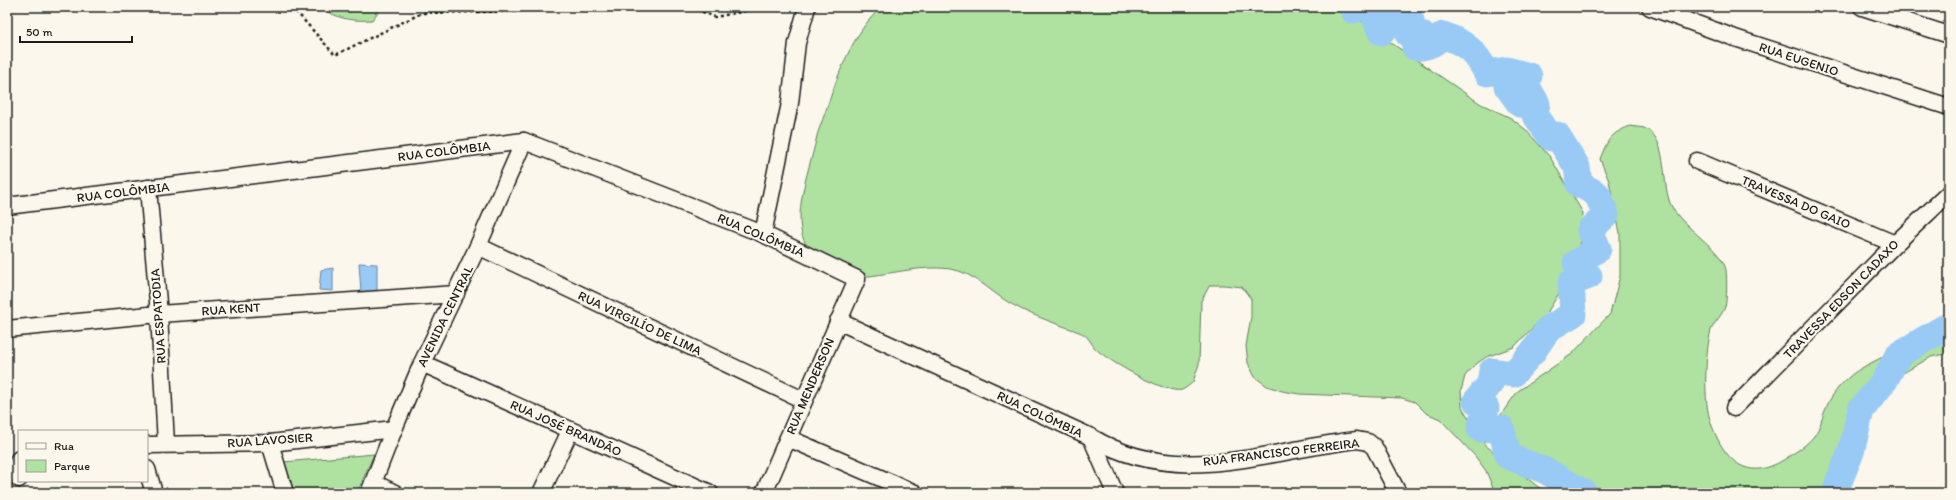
<svg xmlns="http://www.w3.org/2000/svg" width="1956" height="500" font-family="Itim,sans-serif">
  <style>
    .green { fill: #afe1a1; stroke: #667e5e }
    .water { fill: #99caf5; stroke: #67849e }
    .lines { fill: none; stroke-linecap: round; stroke-linejoin: round }
    .river { stroke: #99caf5; stroke-width: 27 }
    .minor-casing { stroke: #1c1c1c; stroke-width: 19 }
    .path { stroke: #1c1c1c; stroke-width: 2.5; stroke-dasharray: 3 3; stroke-linecap: butt }
    .minor { stroke: #fbf7ec; stroke-width: 16 }
    .labels { text-anchor: middle; dominant-baseline: central; stroke-width: 4; stroke-linejoin: round; paint-order: stroke }
    .street-label { font-size: 13px; fill: #1c1c1c; stroke: #fbf7ec }
  </style>
  <rect width="100%" height="100%" fill="#fbf7ec"/>
  <filter id="ink" filterUnits="userSpaceOnUse"><feTurbulence type="fractalNoise" baseFrequency=".025" numOctaves="2"/><feDisplacementMap in="SourceGraphic" scale="8" xChannelSelector="R" yChannelSelector="G"/><feConvolveMatrix kernelMatrix="1 2 1 2 8 2 1 2 1" color-interpolation-filters="sRGB"/></filter>
  <g filter="url(#ink)">
    <g class="green">
      <path d="M 325,7 L 382,7 L 372,20 C 353,21 343,20 326,11 Z"/>
      <path d="M 882,7 L 1349,7 L 1360,20 L 1384,38 L 1481,104 L 1511,118 L 1525,129 L 1550,157 L 1583,213 L 1579,260 L 1547,313 L 1514,347 L 1486,357 L 1475,365 L 1465,376 L 1461,391 L 1462,407 L 1485,445 L 1546,493 L 1495,493 L 1486,471 L 1475,456 L 1440,419 L 1426,413 L 1415,402 L 1402,398 L 1299,394 L 1282,391 L 1267,386 L 1255,377 L 1248,363 L 1246,346 L 1251,317 L 1251,299 L 1242,287 L 1224,285 L 1210,285 L 1201,301 L 1199,364 L 1193,382 C 1190,385 1186,388 1182,390 C 1167,395 1106,360 1095,348 C 1089,341 1089,336 1079,332 C 1058,324 1035,317 1015,306 C 995,296 980,278 959,271 C 932,263 896,273 869,276 C 852,278 845,272 831,263 C 825,260 817,257 813,253 C 785,229 810,169 816,140 C 818,130 822,122 825,113 C 837,78 852,32 882,7 Z"/>
      <path d="M 1630,126 C 1635,127 1640,127 1644,128 C 1670,138 1660,186 1672,207 C 1683,228 1723,250 1726,270 C 1727,277 1727,301 1725,307 C 1722,316 1714,322 1711,330 C 1705,353 1703,401 1711,423 C 1725,463 1749,484 1788,457 C 1797,451 1807,445 1814,436 C 1821,427 1822,416 1827,406 C 1831,396 1839,386 1847,379 C 1858,367 1882,359 1896,349 C 1914,337 1930,324 1949,314 L 1949,353 L 1931,357 L 1898,376 L 1870,403 L 1860,453 L 1847,488 L 1847,493 L 1596,493 L 1581,483 L 1502,439 L 1498,426 L 1502,413 L 1518,391 L 1572,354 L 1610,314 L 1620,276 L 1620,233 L 1609,181 L 1600,159 C 1608,139 1610,134 1630,126 Z"/>
      <polygon points="374,454 357,493 294,493 284,462"/>
    </g>
    <g class="water">
      <polygon points="359,263 377,264 377,292 361,292"/>
      <polygon points="333,268 333,291 319,290 321,270"/>
    </g>
    <g class="lines">
      <g class="river">
        <polyline points="1354,7 1353,10 1361,7"/>
        <path d="M 1374,7 L 1375,18 L 1381,32 L 1401,11 L 1411,21 L 1408,34 L 1421,34 L 1415,47 C 1427,48 1435,44 1443,35 C 1467,44 1475,51 1487,73 L 1507,70 L 1529,76 L 1507,86 L 1520,104 L 1529,90 L 1537,104 L 1534,113 L 1551,138 L 1557,135 L 1577,167 L 1579,184 L 1597,194 L 1606,215 L 1590,230 L 1598,249 L 1576,263 L 1589,276 L 1571,283 L 1573,314 L 1548,329 L 1532,353 L 1513,374 L 1492,371 L 1490,384 L 1476,401 L 1486,408 L 1480,429 L 1501,428 L 1508,456 L 1546,471 L 1584,493"/>
        <polyline points="1837,493 1837,486 1851,452 1861,410 1885,380 1898,355 1944,328 1949,327"/>
      </g>
      <g class="minor-casing">
        <g id="minor">
          <polyline points="1650,7 1735,38 1949,107"/>
          <polyline points="1862,7 1949,35"/>
          <polyline points="1697,161 1895,244"/>
          <polyline points="148,188 159,314 166,444"/>
          <polyline points="7,206 524,141 763,234 857,279 764,493"/>
          <polyline points="763,234 790,103 797,43 807,7"/>
          <polyline points="478,246 803,400"/>
          <path d="M 838,321 L 1091,437 C 1178,489 1266,450 1357,440 L 1368,442 L 1374,447 L 1398,493"/>
          <polyline points="7,329 159,314 456,294"/>
          <polyline points="422,363 710,493"/>
          <polyline points="1734,408 1895,244 1949,193"/>
          <polyline points="1091,437 1115,493"/>
          <polyline points="788,438 915,493"/>
          <polyline points="270,443 285,493"/>
          <polyline points="147,445 270,443 394,429"/>
          <polyline points="19,459 17,464 19,479"/>
          <polyline points="147,469 154,493"/>
          <polyline points="374,483 395,493"/>
          <polyline points="369,493 394,429 422,363 478,246 524,141"/>
          <polyline points="541,493 570,431"/>
        </g>
      </g>
      <g class="path">
        <polyline points="292,7 335,55 422,13 522,11 532,7"/>
        <polyline points="691,7 715,17 766,7"/>
      </g>
      <use href="#minor" class="minor"/>
    </g>
  </g>
  <g class="labels">
    <g class="street-label">
      <text transform="translate(1799 59) rotate(18)">RUA EUGENIO</text>
      <text transform="translate(444 151) rotate(-7)">RUA COLÔMBIA</text>
      <text transform="translate(123 192) rotate(-7)">RUA COLÔMBIA</text>
      <text transform="translate(1796 202) rotate(23)">TRAVESSA DO GAIO</text>
      <text transform="translate(761 235) rotate(23)">RUA COLÔMBIA</text>
      <text transform="translate(1841 299) rotate(-46)">TRAVESSA EDSON CADAXO</text>
      <text transform="translate(231 309) rotate(-4)">RUA KENT</text>
      <text transform="translate(158 316) rotate(-94)">RUA ESPATODIA</text>
      <text transform="translate(445 316) rotate(-64)">AVENIDA CENTRAL</text>
      <text transform="translate(640 323) rotate(25)">RUA VIRGILÍO DE LIMA</text>
      <text transform="translate(810 386) rotate(-67)">RUA MENDERSON</text>
      <text transform="translate(1040 414) rotate(25)">RUA COLÔMBIA</text>
      <text transform="translate(566 428) rotate(24)">RUA JOSÉ BRANDÃO</text>
      <text transform="translate(270 440) rotate(-4)">RUA LAVOSIER</text>
      <text transform="translate(1281 452) rotate(-7)">RUA FRANCISCO FERREIRA</text>
    </g>
  </g>
  <rect width="1956" height="500" fill="none" stroke="#fbf7ec" stroke-width="24"/>
  <rect x="12" y="12" width="1932" height="476" fill="none" stroke="#1c1c1c" stroke-width="1.5" filter="url(#ink)"/>
  <rect x="18" y="430" width="130" height="52" fill="#fbf7ec" stroke="#a29f99"/>
  <rect x="26" y="443" width="20" height="6" fill="#fbf7ec" stroke="#a29f99"/>
  <text x="54" y="450" font-size="12" fill="#1c1c1c">Rua</text>
  <rect x="26" y="460" width="20" height="12" fill="#afe1a1" stroke="#a29f99"/>
  <text x="54" y="470" font-size="12" fill="#1c1c1c">Parque</text>
  <path d="M20 36v6h112v-6" fill="none" stroke="#1c1c1c" stroke-width="2"/>
  <text x="26" y="36" font-size="12" fill="#1c1c1c" stroke="#fbf7ec" stroke-width="3" paint-order="stroke">50 m</text>
</svg>
